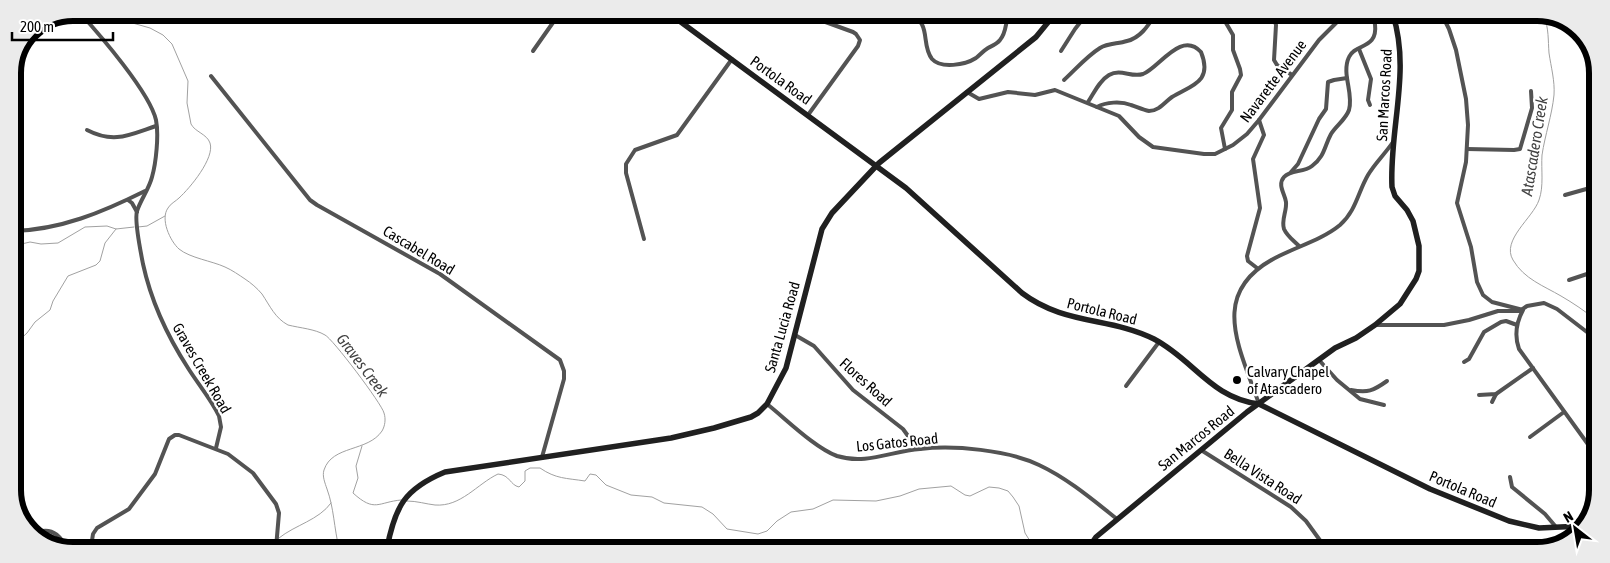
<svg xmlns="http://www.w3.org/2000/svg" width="1610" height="563" font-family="'Asap Condensed',sans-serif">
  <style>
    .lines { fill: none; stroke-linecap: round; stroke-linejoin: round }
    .stream { stroke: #a1a1a1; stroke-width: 1 }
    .street { stroke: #535353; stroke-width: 4 }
    .secondary { stroke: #202020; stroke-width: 5.5 }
    .poi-dot { fill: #000; stroke: #fff; stroke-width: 2 }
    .labels { text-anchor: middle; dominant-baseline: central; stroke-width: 4.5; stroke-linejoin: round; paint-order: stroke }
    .street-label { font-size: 15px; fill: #000; stroke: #fff }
    .poi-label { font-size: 15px; fill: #000; stroke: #fff; text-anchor: start }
    .water-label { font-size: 16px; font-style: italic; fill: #424242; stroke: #fff }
    .rim { fill: none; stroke: #000; stroke-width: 6 }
  </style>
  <rect width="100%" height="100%" fill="#fff"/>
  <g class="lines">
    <g class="stream">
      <path d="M 118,13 L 129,22 L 150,28 L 163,35 L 172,44 L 188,81 L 187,103 L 191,124 C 195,132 207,134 210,143 C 215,158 190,188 179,198 C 176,201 170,204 168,208 C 160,219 170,241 179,249 C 190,258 212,261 225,267 C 232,270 239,275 245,279 C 251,283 257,288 262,294 C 270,306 275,318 288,325 C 300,328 315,329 325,335 C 332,338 382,404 384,413 C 386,419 385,426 382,431 C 368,452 332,445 324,470 C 322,476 325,483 327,489 C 334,508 334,528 339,548"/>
      <path d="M 1544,16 C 1549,29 1548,40 1549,53 C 1551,67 1555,81 1554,95 C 1552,115 1545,135 1542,155 C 1541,170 1544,186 1539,200 C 1533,218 1501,240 1513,260 C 1524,279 1544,286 1561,296 C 1573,303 1585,311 1596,320"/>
      <polyline points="138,227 147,226 165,216"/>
      <polyline points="13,246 30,242 41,244 58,243 85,227 107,226 116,229 134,227"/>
      <polyline points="13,346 27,333 35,322 50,310 53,301 68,276 96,265 100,261 105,243 116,229"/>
      <path d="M 362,446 L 356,466 L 358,478 L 353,493 C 375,513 378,502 401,500"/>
      <path d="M 407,501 C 417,501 426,504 435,505 C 461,507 477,484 498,474 C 510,475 510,485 519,487 L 525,481 L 525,471 L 530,468 L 540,468 C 556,479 566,478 585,481 L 590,474 L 596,475 L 606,485 L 631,495 L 652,497 L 664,503 L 702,507 L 713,514 L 727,529 L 758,534 L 767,531 L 777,521 L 791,512 L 813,509 L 833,500 L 876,501 L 900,496 L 919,489 L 951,486 L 965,495 L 970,496 L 989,487 L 999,488 L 1008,491 L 1013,497 L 1019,506 L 1025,533 L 1035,549"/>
      <path d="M 279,538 C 295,525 319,520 331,503"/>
      <path d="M 173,548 C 196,539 209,539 232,548"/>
      <polyline points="268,548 276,541"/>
    </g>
    <g class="street">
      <path d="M 80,13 C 100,35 150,93 156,120 C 159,135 156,163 152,177 C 149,189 141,199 137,211 C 134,221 141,253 143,264 C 151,301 168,337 188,368 C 198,384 211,399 219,416 L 221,427 L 216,448"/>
      <path d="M 908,14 C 933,22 920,44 932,59 C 941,69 965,65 976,58 C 980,55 983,51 988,48 C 992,46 997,44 1000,40 C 1007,32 1005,22 1009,14"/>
      <polyline points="1273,15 1276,25 1274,60 1277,65 1292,75"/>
      <path d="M 1442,15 L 1449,29 L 1456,50 L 1466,99 L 1468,125 L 1466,162 L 1457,203 L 1471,247 L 1477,282 L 1483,295 L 1492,302 L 1523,310 C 1516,323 1514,335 1519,349 L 1595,454"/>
      <polyline points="1359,49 1371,79 1368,100 1370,105"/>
      <polyline points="533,51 559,14"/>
      <polyline points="1061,51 1075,29 1086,15"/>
      <polyline points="211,76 310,200 317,205 440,274 560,360 564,371 564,379 542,457"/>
      <path d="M 1064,80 C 1075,70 1087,56 1100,48 C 1108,43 1118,44 1127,41 C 1140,38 1148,26 1155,15"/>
      <polyline points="967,92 979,99 1008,92 1035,95 1055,90 1119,116 1139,137 1153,147 1204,154 1215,154 1233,145 1247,134 1259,120 1319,40 1344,15"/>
      <path d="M 1088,102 C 1094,93 1099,81 1109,75 C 1121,68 1131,78 1143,74 C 1159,68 1181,30 1201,52 C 1213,82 1192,85 1172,97 C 1165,102 1159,111 1149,111 C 1143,110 1137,107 1131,105 C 1121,101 1106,102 1097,107"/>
      <polyline points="808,115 858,46 860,40 856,34 853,32 809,16"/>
      <path d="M 87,130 C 114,144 129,135 156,126"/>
      <polyline points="1225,149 1221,128 1232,110 1232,92 1241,75 1240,69 1233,50 1233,35 1226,23"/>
      <polyline points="1467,149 1514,150 1520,149 1532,108 1531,91"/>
      <polyline points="1291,172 1298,164 1319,119 1326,109 1328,82 1334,80 1347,78"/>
      <polyline points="1565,195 1597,186"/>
      <polyline points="128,200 132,203 137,212"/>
      <path d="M 13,231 C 60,230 103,212 145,191"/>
      <polyline points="644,239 626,173 626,164 635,150 677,135 732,59"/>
      <path d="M 1299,246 C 1294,241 1287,236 1284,229 C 1281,220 1287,211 1286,202 C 1285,194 1277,185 1284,177 C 1291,169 1303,173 1312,166 C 1325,156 1324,147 1331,134 C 1336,126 1346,119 1349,110 C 1354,93 1341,74 1349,57 C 1355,43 1378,50 1375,24 L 1369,15"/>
      <polyline points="1257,268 1248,261 1247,256 1260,208 1253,159 1264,135 1259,120"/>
      <polyline points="1569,280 1596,271"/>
      <polyline points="1376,325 1444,325 1469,320 1498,311 1520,311 1527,306 1544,303 1557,309 1596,339"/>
      <polyline points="795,335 814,346 853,390 903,429 916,447 920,449"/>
      <polyline points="1319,360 1337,380 1360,399 1384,405"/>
      <polyline points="1464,362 1469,359 1484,332 1501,322 1506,321 1517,325"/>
      <polyline points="1126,386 1159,342"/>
      <path d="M 1351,390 C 1368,393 1373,391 1387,381"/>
      <polyline points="1479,395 1496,394 1533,368"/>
      <polyline points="1492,402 1496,394"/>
      <path d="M 767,404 C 786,419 815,448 837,456 C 866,465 892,451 920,449 C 954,445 1008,450 1039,465 C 1067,478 1093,500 1117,519"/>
      <path d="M 1259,404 C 1239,346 1207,291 1279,256 C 1299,246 1323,239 1340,225 C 1356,211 1358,192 1368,175 C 1375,163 1385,154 1393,142"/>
      <polyline points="1530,437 1564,412"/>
      <polyline points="1201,450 1291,507 1306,521 1327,550"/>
      <polyline points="1510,477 1512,487 1545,514 1556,527"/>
      <path d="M 37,536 L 42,531 C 54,529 61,537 66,547"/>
      <polyline points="91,547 93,534 97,528 129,509 155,474 169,439 175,435 179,435 228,454 253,473 276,504 279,513 276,548"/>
    </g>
    <g class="secondary">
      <path d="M 670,14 L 906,188 L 1022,293 C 1064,325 1110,317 1154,339 C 1194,360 1211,398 1259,404 L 1430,489 L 1509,521 L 1539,528 L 1582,526"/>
      <path d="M 387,548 C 395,507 404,489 445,472 L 671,438 L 714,428 L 751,417 L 758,413 L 767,404 L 786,368 L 822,229 L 832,213 L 879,163 L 1036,37 L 1054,15"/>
      <path d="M 1087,550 L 1096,537 L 1247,412 L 1335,348 L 1356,338 L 1375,325 L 1400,304 L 1416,279 L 1419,271 L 1419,246 L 1413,221 L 1407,210 L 1395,196 L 1392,187 C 1389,130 1411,71 1393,15"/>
    </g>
  </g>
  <circle class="poi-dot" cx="1237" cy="380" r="5"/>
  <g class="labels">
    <g class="street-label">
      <text transform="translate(781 80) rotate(36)">Portola Road</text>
      <text transform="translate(1273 81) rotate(-53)">Navarette Avenue</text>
      <text transform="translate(1384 95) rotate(-87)">San Marcos Road</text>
      <text transform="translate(419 250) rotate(31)">Cascabel Road</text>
      <text transform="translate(1102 311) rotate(14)">Portola Road</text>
      <text transform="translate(782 327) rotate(-74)">Santa Lucia Road</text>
      <text transform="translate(202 368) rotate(60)">Graves Creek Road</text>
      <text transform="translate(866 382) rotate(42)">Flores Road</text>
      <text transform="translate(1196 438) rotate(-39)">San Marcos Road</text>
      <text transform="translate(897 442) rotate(-6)">Los Gatos Road</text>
      <text transform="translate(1263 476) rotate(33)">Bella Vista Road</text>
      <text transform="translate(1463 489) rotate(23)">Portola Road</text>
    </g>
    <g class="poi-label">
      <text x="1247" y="371">Calvary Chapel<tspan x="1247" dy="17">of Atascadero</tspan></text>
    </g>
    <g class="water-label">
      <text transform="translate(1534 146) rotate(-81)">Atascadero Creek</text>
      <text transform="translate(363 365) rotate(53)">Graves Creek</text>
    </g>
  </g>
  <path d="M0 0H1610V563H0ZM73 21H1537A52 52 0 0 1 1589 73V490A52 52 0 0 1 1537 542H73A52 52 0 0 1 21 490V73A52 52 0 0 1 73 21Z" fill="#ebebeb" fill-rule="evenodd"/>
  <path class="rim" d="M73 21H1537A52 52 0 0 1 1589 73V490A52 52 0 0 1 1537 542H73A52 52 0 0 1 21 490V73A52 52 0 0 1 73 21Z"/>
  <g transform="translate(1575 528) rotate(329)" stroke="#ffffff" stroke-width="4" paint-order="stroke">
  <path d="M0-4L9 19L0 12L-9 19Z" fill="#000000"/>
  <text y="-8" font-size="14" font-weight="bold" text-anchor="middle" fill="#000000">N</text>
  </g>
  <path d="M12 32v8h101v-8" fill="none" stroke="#000000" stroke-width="2.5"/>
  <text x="20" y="32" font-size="15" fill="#000000" stroke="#ffffff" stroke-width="4" paint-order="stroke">200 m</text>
</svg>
